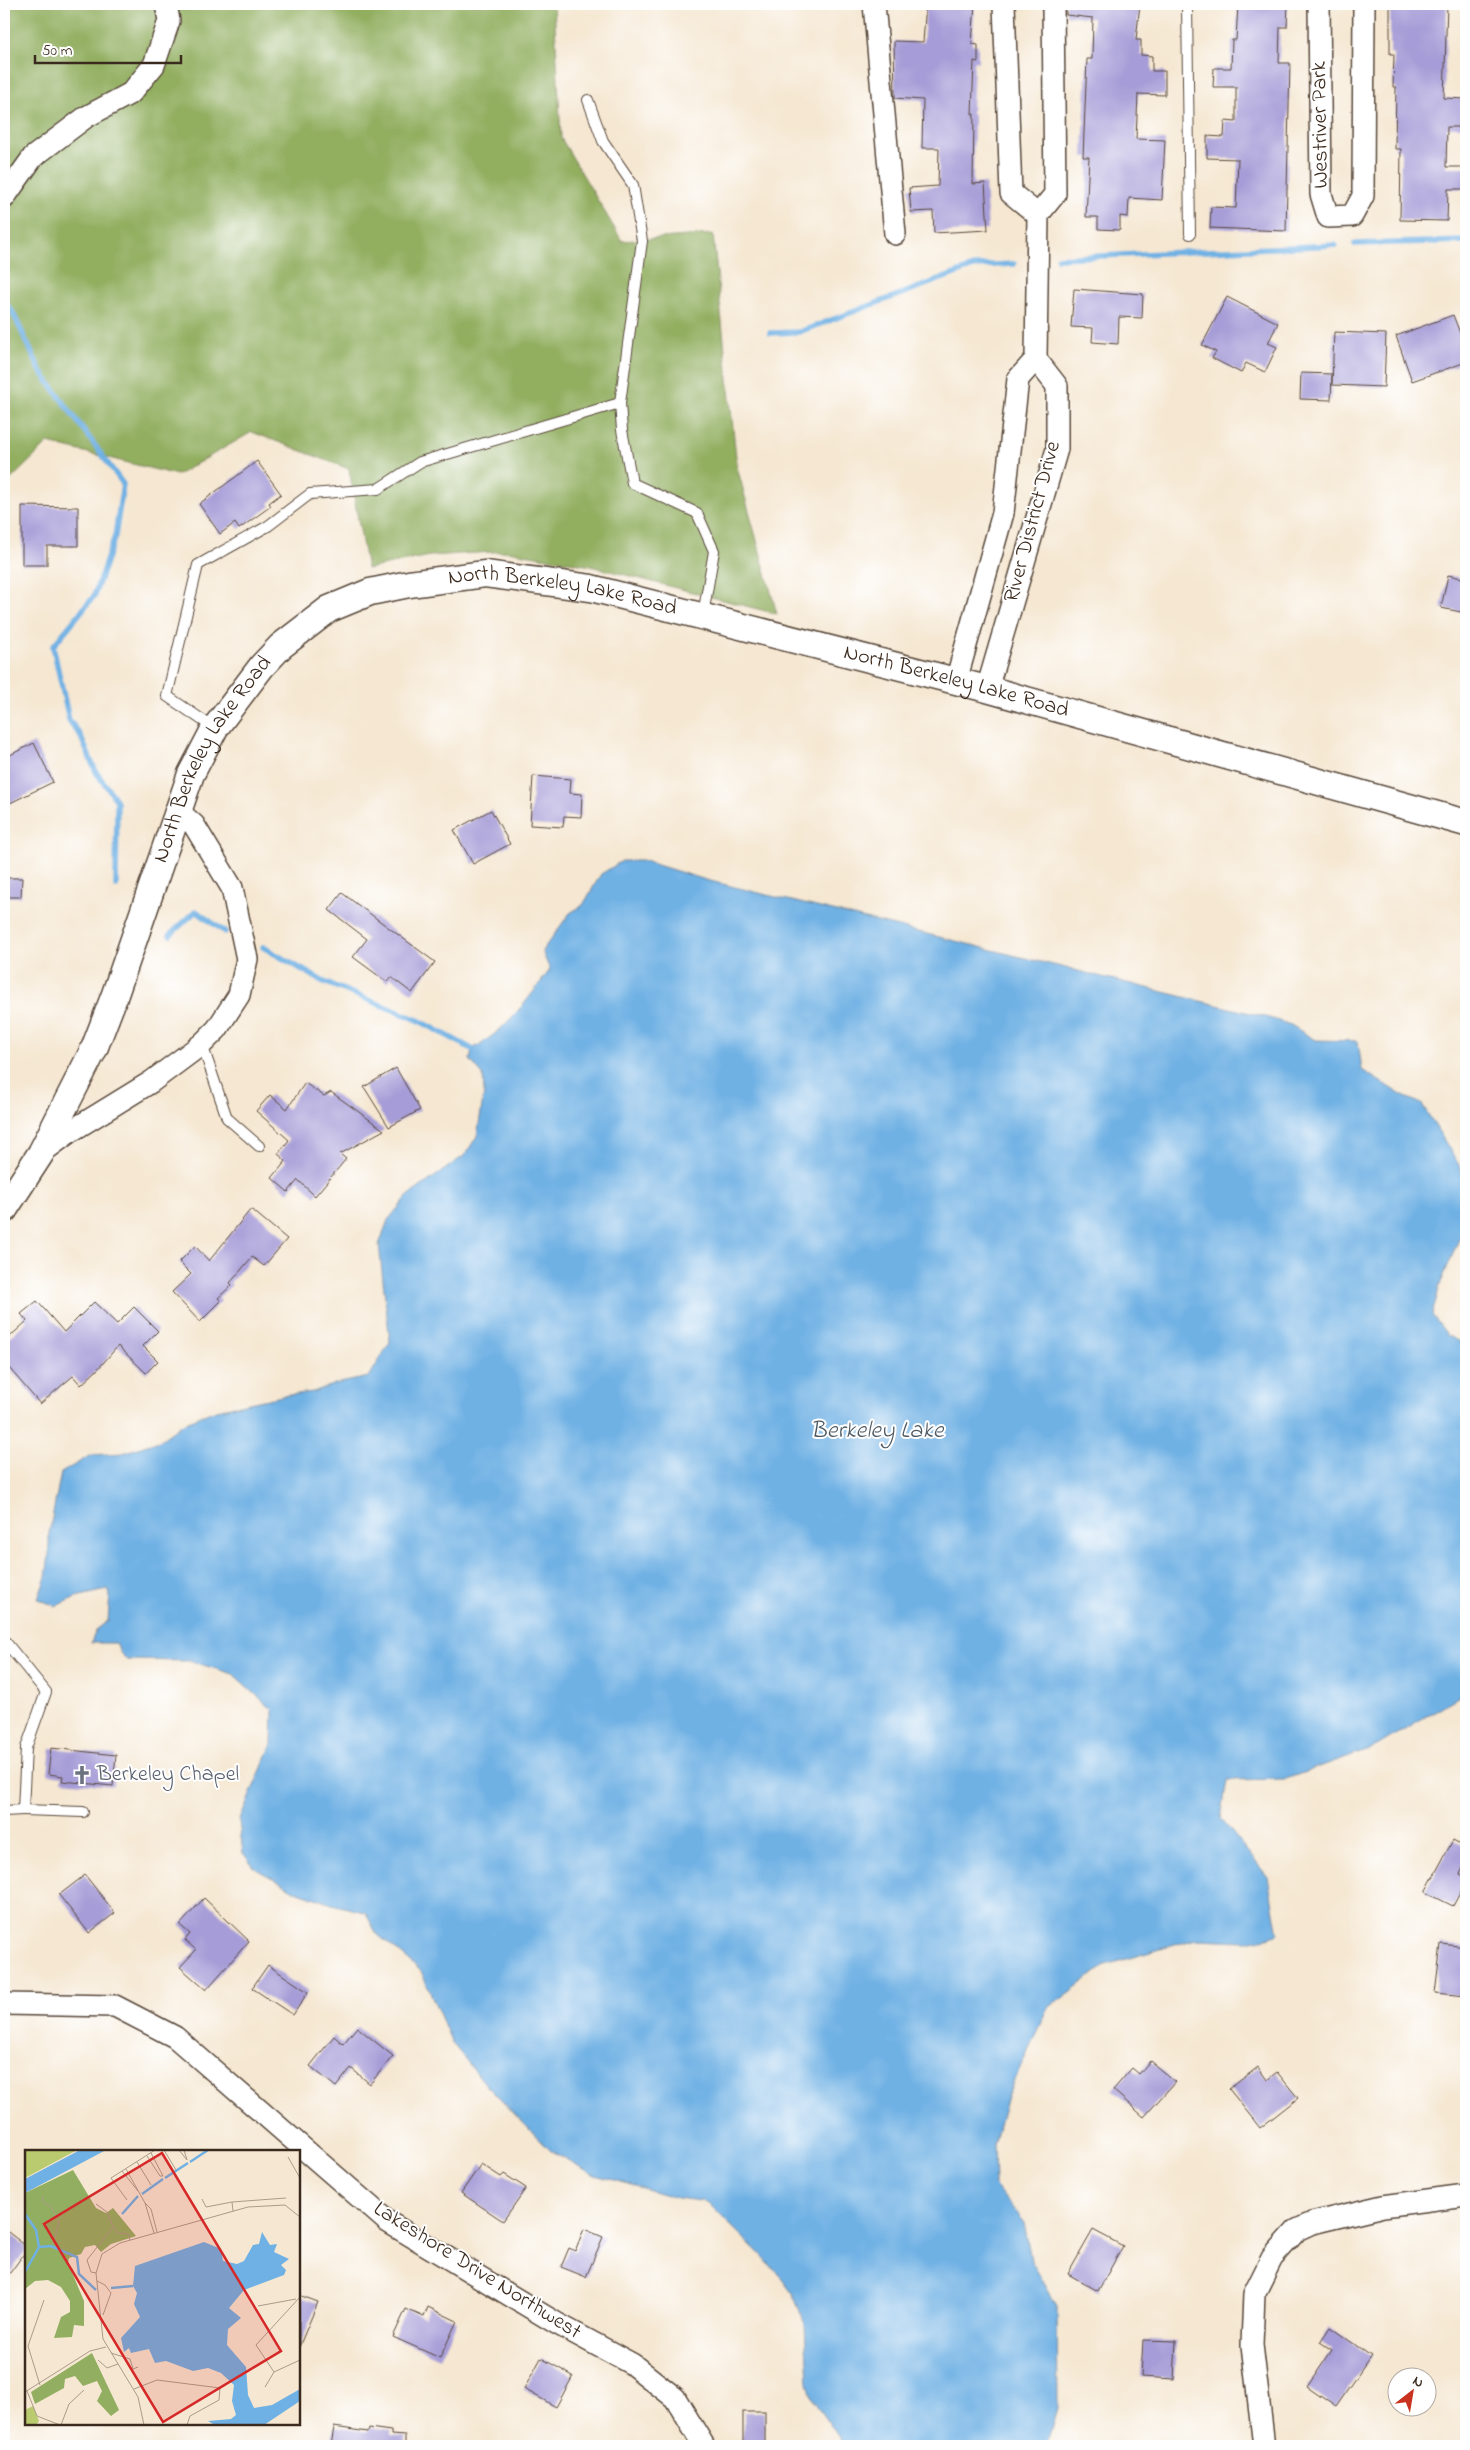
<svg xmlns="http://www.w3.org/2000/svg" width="1470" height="2450" font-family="'Indie Flower',sans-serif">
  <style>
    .forest { fill: #92af61; stroke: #666c40 }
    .water { fill: #6fb1e4; stroke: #556e81 }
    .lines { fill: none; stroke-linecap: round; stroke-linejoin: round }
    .stream { stroke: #6fb1e4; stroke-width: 5.5 }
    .building { fill: #a69cd7 }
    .service-casing { stroke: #574639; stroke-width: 12 }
    .minor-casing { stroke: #574639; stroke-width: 24 }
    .tertiary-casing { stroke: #574639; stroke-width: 29 }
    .service { stroke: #fff; stroke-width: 10 }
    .minor { stroke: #fff; stroke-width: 21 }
    .tertiary { stroke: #fff; stroke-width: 26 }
    .labels { text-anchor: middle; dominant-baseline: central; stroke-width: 4; stroke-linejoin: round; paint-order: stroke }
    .street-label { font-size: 22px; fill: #3b2a1e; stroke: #fff }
    .worship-label { font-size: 22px; fill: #5b616d; stroke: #fff; text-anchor: start }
    .water-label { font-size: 24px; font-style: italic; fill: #4d5963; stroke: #fff }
    .inset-river { fill: none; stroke: #6fb1e4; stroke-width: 2.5 }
    .inset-road { fill: none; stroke: #ab9b89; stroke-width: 1 }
    .view { fill: #d62828; fill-opacity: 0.15; stroke: #d62828; stroke-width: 2.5 }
    .inset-edge { fill: none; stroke: #3b2a1e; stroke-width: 2.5 }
  </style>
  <rect width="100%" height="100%" fill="#fff"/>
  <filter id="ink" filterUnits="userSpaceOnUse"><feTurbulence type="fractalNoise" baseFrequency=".02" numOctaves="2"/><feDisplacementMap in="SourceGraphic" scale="10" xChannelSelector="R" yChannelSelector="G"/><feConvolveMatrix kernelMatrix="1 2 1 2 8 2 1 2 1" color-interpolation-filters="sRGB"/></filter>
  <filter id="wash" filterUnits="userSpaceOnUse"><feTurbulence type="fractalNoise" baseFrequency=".0096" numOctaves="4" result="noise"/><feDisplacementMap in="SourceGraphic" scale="20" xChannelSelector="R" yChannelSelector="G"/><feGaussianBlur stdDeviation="1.12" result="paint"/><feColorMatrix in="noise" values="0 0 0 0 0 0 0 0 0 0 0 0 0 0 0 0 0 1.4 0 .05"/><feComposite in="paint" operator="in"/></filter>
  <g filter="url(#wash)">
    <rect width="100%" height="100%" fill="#f5e7d1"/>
    <polygon class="forest" points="4,4 554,4 561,138 622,241 713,234 737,467 777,614 591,566 508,551 430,556 367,569 349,469 252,432 177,475 48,443 4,486 4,490"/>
    <path class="water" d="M 622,861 L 644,861 L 706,880 L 1266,1017 L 1291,1025 L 1315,1040 L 1358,1041 L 1362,1070 L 1403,1096 L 1422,1104 L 1459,1165 L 1466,1186 L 1466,1222 L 1440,1285 L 1432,1315 L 1448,1336 L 1466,1345 L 1466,1692 L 1377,1746 L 1286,1779 L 1227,1780 L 1221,1819 L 1268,1877 L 1278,1935 L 1246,1941 L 1196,1939 L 1105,1965 L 1047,2009 L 1007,2096 L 994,2145 L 995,2186 L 1024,2222 L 1031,2260 L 1057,2306 L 1058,2408 L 1047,2446 L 845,2446 L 813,2400 L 808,2383 L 805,2324 L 793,2294 L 772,2266 L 707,2202 L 678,2198 L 595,2175 L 551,2151 L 488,2087 L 452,2043 L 421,1971 L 377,1934 L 365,1912 L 335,1905 L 296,1891 L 256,1869 L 243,1853 L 239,1821 L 272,1744 L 273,1710 L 233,1674 L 190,1661 L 127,1660 L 120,1653 L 116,1643 L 91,1643 L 96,1630 L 108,1621 L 110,1594 L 107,1590 L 76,1597 L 56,1606 L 38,1599 L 46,1577 L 49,1555 L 49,1533 L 61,1473 L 91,1455 L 123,1453 L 159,1441 L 186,1422 L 216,1410 L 282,1396 L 313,1392 L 335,1384 L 369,1377 L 390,1342 L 379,1245 L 388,1220 L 408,1196 L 465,1155 L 477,1136 L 484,1093 L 483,1075 L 470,1060 L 472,1049 C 505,1032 528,999 550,970 L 542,951 L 570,913 L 583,905 L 601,874 Z"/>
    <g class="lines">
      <g class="stream">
        <polyline points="1355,244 1466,241"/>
        <polyline points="1058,258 1335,245"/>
        <polyline points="4,301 12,311 40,370 123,484 115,536 94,596 53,646 69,720 80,735 96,772 117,801 116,886"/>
        <polyline points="770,333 799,332 976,266 1014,264"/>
        <polyline points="170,935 196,911 225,932"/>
        <polyline points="263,947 324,982 418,1020 472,1049"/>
      </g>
    </g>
    <g id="blocks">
      <g class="building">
        <polygon points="926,4 975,4 972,44 978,45 978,62 974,61 972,114 974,114 973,184 985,183 988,230 934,233 933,211 911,212 909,188 938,186 939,148 922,148 923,100 895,98 894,41 923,42"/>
        <polygon points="1066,4 1140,4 1136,40 1141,40 1141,55 1152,56 1152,71 1165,71 1165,95 1138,94 1136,139 1165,140 1162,200 1129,198 1128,217 1120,216 1120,230 1098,229 1098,217 1086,217 1089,157 1083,157 1087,59 1092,59 1093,18 1066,15"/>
        <polygon points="1238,4 1288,4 1287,27 1280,27 1279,63 1290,63 1286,231 1210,228 1211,207 1236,208 1238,159 1207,158 1207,136 1224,137 1225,121 1236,122 1236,87 1213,87 1214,68 1231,68 1232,40 1236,40"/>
        <polygon points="1390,4 1447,4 1444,98 1466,99 1466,127 1447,127 1446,167 1466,167 1466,189 1448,189 1447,221 1400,220 1401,149 1395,149 1396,87 1393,87 1394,54 1390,54"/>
        <polygon points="1074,289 1143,294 1142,318 1119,317 1118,344 1092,342 1093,328 1071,327"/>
        <polygon points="1227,297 1278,323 1268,343 1277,347 1265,372 1246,363 1241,373 1212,358 1216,352 1202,345"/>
        <polygon points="1453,315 1463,341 1466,340 1466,362 1412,381 1396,336"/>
        <polygon points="1334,332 1386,334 1384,387 1332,385"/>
        <polygon points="1301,373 1332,374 1331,400 1300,399"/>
        <polygon points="257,461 281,494 269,503 271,506 239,529 235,523 220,534 199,504"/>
        <polygon points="22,506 78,507 78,546 47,546 47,565 22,565"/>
        <polygon points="1448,575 1466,579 1466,613 1441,608"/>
        <polygon points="34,743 53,782 4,806 4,758"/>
        <polygon points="533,776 571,779 570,793 582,794 581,817 564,816 563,827 530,825"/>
        <polygon points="491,810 510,844 473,864 454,830"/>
        <polygon points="4,878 22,878 21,897 4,897"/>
        <polygon points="342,893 435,962 412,993 391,977 387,982 353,957 367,939 329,910"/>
        <polygon points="396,1068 420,1110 389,1127 364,1087"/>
        <polygon points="305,1083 324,1096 331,1092 384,1130 340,1154 346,1159 315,1196 298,1180 288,1192 272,1178 286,1161 278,1154 289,1140 256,1111 270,1095 287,1109"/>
        <polygon points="251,1209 287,1239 264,1266 252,1257 230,1283 232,1285 218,1298 221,1301 200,1322 172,1292 191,1274 179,1262 195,1246 209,1261"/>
        <polygon points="37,1301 64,1332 94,1302 117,1324 134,1307 158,1331 143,1346 158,1361 146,1373 118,1346 97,1370 81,1385 73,1376 40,1404 4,1362 4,1342 27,1321 21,1314"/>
        <polygon points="51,1748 116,1755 113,1786 62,1781 63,1776 48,1774"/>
        <polygon points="1453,1840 1466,1847 1466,1862 1460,1874 1466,1877 1466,1882 1453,1906 1425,1892"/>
        <polygon points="85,1875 115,1913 89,1933 59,1895"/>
        <polygon points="204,1898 249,1941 206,1990 180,1967 196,1950 185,1940 190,1934 180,1925"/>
        <polygon points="1441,1944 1466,1947 1466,1996 1435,1993"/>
        <polygon points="268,1965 308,1992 293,2015 252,1988"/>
        <polygon points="357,2027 393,2056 370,2084 351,2068 336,2087 310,2066 334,2036 343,2044"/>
        <polygon points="1150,2061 1175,2082 1144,2117 1113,2090 1132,2068 1139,2074"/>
        <polygon points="1258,2067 1267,2080 1277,2072 1298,2098 1260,2128 1229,2089"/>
        <polygon points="481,2164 501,2177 504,2174 526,2188 503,2221 461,2193"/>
        <polygon points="4,2229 26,2246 26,2251 4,2281"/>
        <polygon points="584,2229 603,2237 586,2277 561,2267 569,2248 575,2251"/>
        <polygon points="1093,2230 1123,2246 1098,2291 1068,2274"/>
        <polygon points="299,2295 318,2302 299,2347"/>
        <polygon points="428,2307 457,2321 440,2358 393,2337 406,2309 424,2317"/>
        <polygon points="1330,2327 1371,2356 1336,2407 1307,2387 1332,2350 1320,2342"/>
        <polygon points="1143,2340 1176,2341 1174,2379 1141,2377"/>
        <polygon points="541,2358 573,2376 556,2407 524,2389"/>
        <rect x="743" y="2412" width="22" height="34"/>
        <polygon points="334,2427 368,2432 369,2428 391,2431 391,2435 405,2436 405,2446 331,2446"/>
      </g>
    </g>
  </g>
  <g filter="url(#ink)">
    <use href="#blocks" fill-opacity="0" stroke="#574639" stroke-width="1"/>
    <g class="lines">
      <g class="service-casing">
        <g id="service">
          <polyline points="1187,4 1190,234"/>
          <polyline points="588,100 603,141 633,185 642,241 620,403"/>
          <polyline points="214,728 167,696 198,565 268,526 310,494 378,489 420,462 620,403 622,430 632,483 697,513 714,551 703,615"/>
          <polyline points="202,1044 227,1118 259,1146"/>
          <polyline points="4,1640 46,1692 26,1748 23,1810 83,1812"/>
          <polyline points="4,1811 23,1810"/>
        </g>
      </g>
      <g class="minor-casing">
        <g id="minor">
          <polyline points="874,4 895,234"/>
          <polyline points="1004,4 1011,193 1038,215"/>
          <polyline points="1319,4 1321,194 1328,217 1352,216 1363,196 1364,4"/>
          <polyline points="4,198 33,157 86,117 131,93 154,65 169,21 166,4"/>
          <polyline points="956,681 1003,513 1018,379 1036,359"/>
          <polyline points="987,689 1057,449 1057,386 1036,359 1038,215 1055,194 1053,4"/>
          <polyline points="41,1153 68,1133 151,1082 202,1044 217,1029 239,995 247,959 232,888 194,825 178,811"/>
          <polyline points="4,2004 115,2006 175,2037 388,2222 556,2323 632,2364 675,2398 704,2446"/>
          <polyline points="1264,2446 1252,2345 1254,2294 1272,2258 1297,2230 1312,2223 1383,2206 1466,2195"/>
        </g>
      </g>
      <g class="tertiary-casing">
        <g id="tertiary">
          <path id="s1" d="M 4,1210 L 41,1153 L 94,1049 L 114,997 L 191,774 L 215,728 L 262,666 L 281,646 L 329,609 L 370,592 L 409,584 L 485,574 L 591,588 L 987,689 L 1466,823"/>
        </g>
      </g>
      <use href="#service" class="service"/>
      <use href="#minor" class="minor"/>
      <use href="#tertiary" class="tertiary"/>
    </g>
  </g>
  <defs>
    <g id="church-bare" transform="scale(1.5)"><path d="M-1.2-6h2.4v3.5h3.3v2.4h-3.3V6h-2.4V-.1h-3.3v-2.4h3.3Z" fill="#6b7280" stroke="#fff" stroke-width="2.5" paint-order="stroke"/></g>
  </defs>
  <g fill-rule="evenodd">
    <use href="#church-bare" x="82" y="1775"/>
  </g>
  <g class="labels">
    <g class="street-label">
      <text transform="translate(1321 125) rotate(-91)">Westriver Park</text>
      <text transform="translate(1033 522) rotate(-75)">River District Drive</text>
      <text stroke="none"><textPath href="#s1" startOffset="934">North Berkeley Lake Road</textPath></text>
      <text stroke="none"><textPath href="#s1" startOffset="1339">North Berkeley Lake Road</textPath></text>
      <text stroke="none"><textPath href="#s1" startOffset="499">North Berkeley Lake Road</textPath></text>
      <text transform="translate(477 2271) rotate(32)">Lakeshore Drive Northwest</text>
    </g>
    <g class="worship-label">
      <text x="97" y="1775">Berkeley Chapel</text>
    </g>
    <g class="water-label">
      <text x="877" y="1431">Berkeley Lake</text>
    </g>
  </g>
  <g transform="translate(25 2150)">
    <rect width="275" height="275" fill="#f5e7d1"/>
    <path d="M 0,0 L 52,0 L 0,28 ZM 8,256 L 14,271 L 11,275 L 0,275 L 0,260 Z" fill="#b9cb6e"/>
    <path d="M 48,20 L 71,58 L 81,63 L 88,58 L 111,86 L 86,94 L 76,102 L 70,95 L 60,97 L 56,104 L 44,108 L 43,113 L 59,151 L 59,176 L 49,175 L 47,187 L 29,188 L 36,167 L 45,162 L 45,151 L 36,137 L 23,130 L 10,131 L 0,139 L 0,43 ZM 67,203 L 94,260 L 86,266 L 72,251 L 77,241 L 72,231 L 58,236 L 50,226 L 40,229 L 39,238 L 10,254 L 6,242 Z" fill="#92af61"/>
    <path d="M 55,0 L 81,0 L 0,43 L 0,29 ZM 237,82 L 245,95 L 252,94 L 249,102 L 264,109 L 256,115 L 261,120 L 259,125 L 219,140 L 204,158 L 216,168 L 203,179 L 202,195 L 221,217 L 223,245 L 229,258 L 247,255 L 275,239 L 275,251 L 239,275 L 190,275 L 183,271 L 206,269 L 211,265 L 207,251 L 209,235 L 196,223 L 183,218 L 168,221 L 141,211 L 130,213 L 124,199 L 106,203 L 104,198 L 99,202 L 96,188 L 115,167 L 109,154 L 112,143 L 108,136 L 110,116 L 179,92 L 196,99 L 198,111 L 212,114 L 219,111 L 228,95 L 234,94 Z" fill="#6fb1e4"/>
    <path class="inset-river" d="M 165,12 L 183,0M 140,28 L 163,13M 117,44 L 138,29M 0,64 L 11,80 L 14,97 L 0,122M 97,64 L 113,46M 14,97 L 26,96 L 52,107 L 54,124 L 71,140M 86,138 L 108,136"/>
    <path class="inset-road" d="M 139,0 L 151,20M 154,0 L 162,10 L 159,0M 122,6 L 135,26 L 138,26 L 126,3M 263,7 L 275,28M 112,12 L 126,35M 101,19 L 120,53 L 129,83M 97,21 L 113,41M 18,46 L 17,51 L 26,57 L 34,72 L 28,94M 177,49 L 181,57 L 207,52 L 208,61M 102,50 L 86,28 L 130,0M 207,52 L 261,48M 120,53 L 126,59 L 132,82M 71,54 L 82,62 L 88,77M 71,123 L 66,122 L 62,110 L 88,77 L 93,83 L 103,84 L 105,90M 72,131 L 80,135 L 86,143 L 78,165M 275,147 L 231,195 L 249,222 L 275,210M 233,156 L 271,149M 86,203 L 105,209 L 108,219 L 113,217M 73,210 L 82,218 L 93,214M 15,235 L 3,196 L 19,150M 240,237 L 249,222M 109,239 L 132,230 L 195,238 L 194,250 L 165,266 L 162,275M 2,241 L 12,266 L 35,275M 0,242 L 65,201 L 81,197M 36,275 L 44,254 L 59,240M 119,275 L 113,247 L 78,189 L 71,123 L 77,104 L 95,93 L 223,57 L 260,55 L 275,67"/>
    <path class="view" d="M 137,3 L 256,201 L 138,272 L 19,74 Z"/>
    <rect width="275" height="275" class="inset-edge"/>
  </g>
  <rect width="1470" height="2450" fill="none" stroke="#fff" stroke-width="20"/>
  <g transform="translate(1412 2392) rotate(31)"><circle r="24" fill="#ffffff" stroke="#b1aaa5"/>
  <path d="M0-4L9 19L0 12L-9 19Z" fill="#c8321e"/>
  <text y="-8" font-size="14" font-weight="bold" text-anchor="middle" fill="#3b2a1e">N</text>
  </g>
  <path d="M35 55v8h146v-8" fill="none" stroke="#3b2a1e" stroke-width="2.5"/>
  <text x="42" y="55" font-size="15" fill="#3b2a1e" stroke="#ffffff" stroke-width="4" paint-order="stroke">50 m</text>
</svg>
